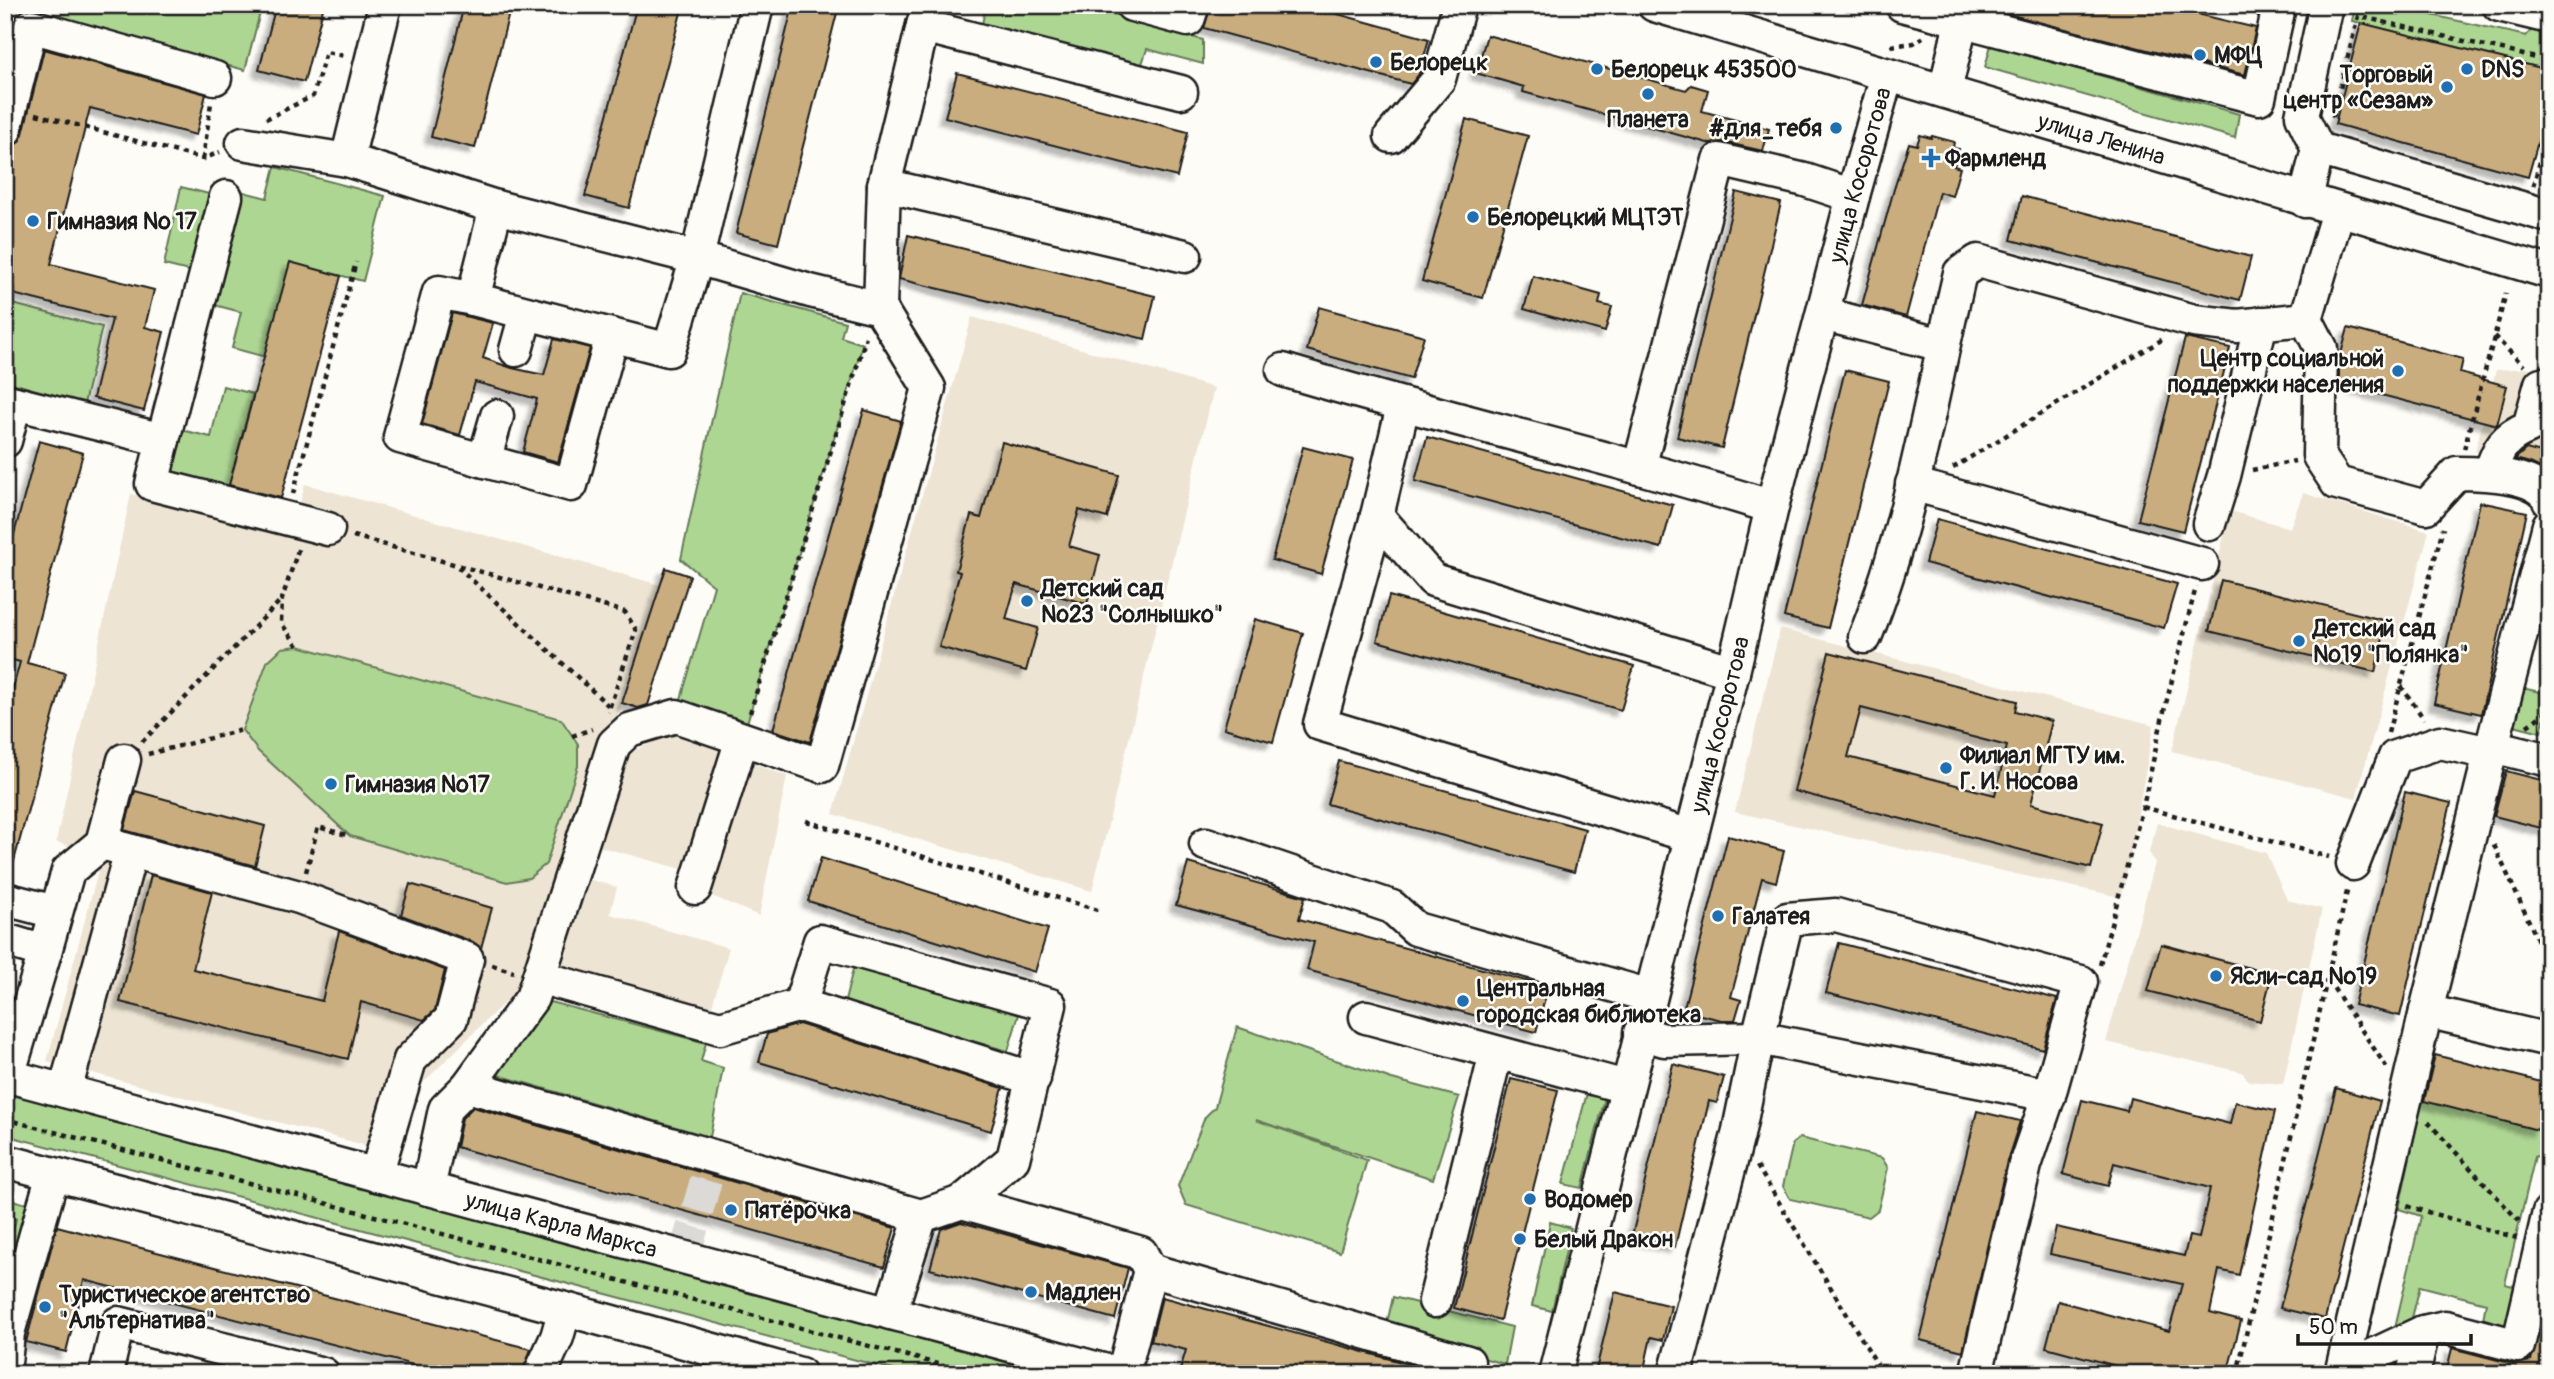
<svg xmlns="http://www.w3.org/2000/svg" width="2554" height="1379" font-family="Pangolin,sans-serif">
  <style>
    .built { fill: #ede4d3 }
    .green { fill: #aed693; stroke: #657958; stroke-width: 2 }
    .building { fill: #c9ad7e; stroke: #1c1c1c; stroke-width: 2; fill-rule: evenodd; filter: url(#shadow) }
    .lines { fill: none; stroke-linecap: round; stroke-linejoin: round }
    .minor-tunnel { stroke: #dbdad6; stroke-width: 32; stroke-dasharray: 32 16; stroke-linecap: butt }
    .minor-casing { stroke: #1c1c1c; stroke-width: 37 }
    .path { stroke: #1c1c1c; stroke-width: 4.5; stroke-dasharray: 5 5; stroke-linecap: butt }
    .minor { stroke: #fdfcf7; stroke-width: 32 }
    .poi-dot { fill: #1f6fb2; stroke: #fdfcf7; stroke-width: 2.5 }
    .labels { text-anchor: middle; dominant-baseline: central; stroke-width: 5; stroke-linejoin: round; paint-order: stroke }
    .poi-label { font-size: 23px; font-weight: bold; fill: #1c1c1c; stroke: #fdfcf7; text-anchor: start }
    .street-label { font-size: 23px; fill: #1c1c1c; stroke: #fdfcf7 }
  </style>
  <defs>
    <filter id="shadow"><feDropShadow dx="-6" dy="6" stdDeviation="2" flood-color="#0004"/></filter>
  </defs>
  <rect width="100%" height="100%" fill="#fdfcf7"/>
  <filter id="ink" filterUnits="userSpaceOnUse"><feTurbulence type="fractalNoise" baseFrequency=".0143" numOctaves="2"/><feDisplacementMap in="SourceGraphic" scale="14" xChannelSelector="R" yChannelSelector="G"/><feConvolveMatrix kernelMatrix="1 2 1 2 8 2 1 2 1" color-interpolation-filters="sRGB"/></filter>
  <g filter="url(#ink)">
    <g class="built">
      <polygon points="972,317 1214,388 1092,891 833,814"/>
      <polygon points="2531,368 2549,374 2549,455 2511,445 2475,452 2496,370"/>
      <polygon points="305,484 660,585 622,703 521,986 420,1086 402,1155 47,1061 102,857 56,842 131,494 291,537"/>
      <polygon points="2303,493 2429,531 2356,798 2172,751 2230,511 2290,528"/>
      <polygon points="1780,629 2154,725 2126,877 2120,897 1735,812"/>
      <polygon points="696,730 728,743 690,871 597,846 627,754 671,734 691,741"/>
      <polygon points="742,759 787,776 759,916 705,893"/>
      <polygon points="2157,823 2266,853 2287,900 2322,909 2283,1084 2249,1081 2242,1072 2106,1042 2155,863 2149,852"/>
      <polygon points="581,877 617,887 610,914 729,948 709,1016 553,971"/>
    </g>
    <g class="green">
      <polygon points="64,5 262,5 245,70 60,22"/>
      <polygon points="986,5 1123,5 1162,29 1203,40 1203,64 1147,49 1141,67 982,24"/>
      <polygon points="2355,5 2402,5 2404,9 2526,36 2538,23 2549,27 2549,70 2352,21"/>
      <polygon points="1991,45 2239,114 2235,138 1985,67"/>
      <polygon points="275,167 385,196 363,281 290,263 266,357 232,348 241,312 207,303 236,190 267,198"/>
      <polygon points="181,187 221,197 181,308 189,271 164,265"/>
      <polygon points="740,293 845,322 841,337 863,344 742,739 676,716 714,586 681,559"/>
      <polygon points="5,302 102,327 84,404 5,381"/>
      <polygon points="223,386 253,394 228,490 166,474 177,429 211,437"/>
      <polygon points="298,646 561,719 578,744 578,766 546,864 529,878 507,882 350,836 258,751 242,730 267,662 282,648"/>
      <polygon points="2522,688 2549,694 2549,720 2544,719 2541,732 2514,725"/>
      <polygon points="856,957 1022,1004 1008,1051 844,1005"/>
      <polygon points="550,1002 706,1043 701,1061 723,1068 710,1137 488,1072"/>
      <polygon points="1237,1027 1392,1079 1459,1097 1433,1179 1256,1120 1367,1160 1340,1252 1186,1205 1178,1186 1205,1117 1215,1107"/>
      <polygon points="2549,1087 2549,1159 2535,1156 2505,1284 2525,1289 2515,1332 2482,1325 2486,1303 2420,1286 2409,1330 2393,1336 2421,1216 2399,1209 2422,1100 2538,1130"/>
      <polygon points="1588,1089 1606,1094 1582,1188 1563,1184"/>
      <polygon points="5,1092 1052,1374 909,1374 5,1135"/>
      <polygon points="1800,1138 1882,1158 1888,1168 1878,1210 1869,1217 1790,1199 1783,1186 1793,1143"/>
      <polygon points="5,1198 34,1206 5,1310 5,1259 16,1219 5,1216"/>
      <polygon points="1550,1222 1571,1228 1552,1311 1532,1306"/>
      <polygon points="1393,1297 1512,1327 1505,1364 1385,1332"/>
    </g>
    <g class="building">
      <polygon points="276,5 324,5 304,82 259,70"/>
      <polygon points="464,5 511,5 475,148 431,137"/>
      <polygon points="637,5 683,5 629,208 585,196"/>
      <polygon points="793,5 839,5 778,244 736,233"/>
      <polygon points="1211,5 1305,5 1429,39 1419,74 1411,84 1204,28"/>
      <polygon points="2001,5 2160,5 2256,28 2245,75 2000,12"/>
      <polygon points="2361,23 2549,70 2549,103 2528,177 2335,124"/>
      <polygon points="1487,35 1686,90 1691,85 1708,90 1702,111 1769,129 1763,151 1723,142 1711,144 1523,92 1524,87 1476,73"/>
      <polygon points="44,49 206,94 196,135 90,108 51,264 154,290 145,327 164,332 144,411 93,398 112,319 5,292 5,177 13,146 19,142 23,134"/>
      <polygon points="957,73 1188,132 1177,177 945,117"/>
      <polygon points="1466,119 1528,136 1483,298 1422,281"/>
      <polygon points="1920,135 1931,138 1932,136 1954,142 1953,148 1959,149 1954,166 1960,168 1952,196 1939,192 1906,317 1862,305 1894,189 1909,143 1917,145"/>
      <polygon points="1736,192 1781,203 1722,448 1677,437"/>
      <polygon points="2022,196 2251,257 2240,300 2011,240"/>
      <polygon points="908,235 1155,296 1145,339 899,279"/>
      <polygon points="290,262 341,276 281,498 229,485"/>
      <polygon points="1533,276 1601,295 1599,304 1612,307 1605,332 1524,309"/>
      <polygon points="1319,307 1424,336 1411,379 1307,350"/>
      <polygon points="452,313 493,323 483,358 512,368 544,375 554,339 590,348 558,462 523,452 537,399 475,382 460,435 422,424"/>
      <polygon points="2348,328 2463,359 2460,373 2507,386 2497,425 2339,384 2339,361"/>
      <polygon points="2185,338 2230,348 2183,531 2138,520"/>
      <polygon points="1845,370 1889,381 1828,628 1784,617"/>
      <polygon points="864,410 901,421 810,742 773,730"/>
      <polygon points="1427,437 1673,505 1661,548 1415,481"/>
      <polygon points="39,441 83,453 27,663 65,673 11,872 5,871 5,717 20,662 5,658 5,568"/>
      <polygon points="1002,442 1119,475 1107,518 1079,510 1069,546 1100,555 1087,604 1016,584 1006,619 1038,628 1026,671 939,647 960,572 956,571 971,515 981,518"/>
      <polygon points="1303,447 1353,460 1321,574 1272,560"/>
      <polygon points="2526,449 2549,455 2549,472 2530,463 2515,459"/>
      <polygon points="2480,502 2527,512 2481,714 2434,703"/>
      <polygon points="1937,519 2177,584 2164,628 1925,563"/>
      <polygon points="666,568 690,576 648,705 638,708 622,703"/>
      <polygon points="2221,580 2387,621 2375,672 2209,631"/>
      <polygon points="1389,596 1634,666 1621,710 1377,641"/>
      <polygon points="1255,619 1303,633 1273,742 1224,728"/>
      <path d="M 1829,652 L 2017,701 L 2015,711 L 2052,721 L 2031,804 L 2103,823 L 2091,868 L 1794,791 ZM 1861,708 L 2007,746 L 1995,795 L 1848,757 Z"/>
      <polygon points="1339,761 1585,829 1574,872 1327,804"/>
      <polygon points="2506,771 2549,782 2549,830 2494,816"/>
      <polygon points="135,791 265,826 255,866 124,830"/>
      <polygon points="2405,792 2451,803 2400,1016 2354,1005"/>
      <polygon points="1728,836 1784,851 1776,882 1762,878 1731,997 1741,1000 1735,1020 1722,1020 1683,1011"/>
      <polygon points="821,858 1048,929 1035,972 808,901"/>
      <polygon points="1188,863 1305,897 1299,919 1548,987 1536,1032 1307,970 1314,942 1176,905"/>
      <polygon points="151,875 212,892 193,969 322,1001 339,931 445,970 435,1010 424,1020 361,1002 348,1059 120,1002"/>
      <polygon points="410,884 492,908 481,948 473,942 401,915"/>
      <polygon points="1839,943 2057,999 2043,1049 1826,993"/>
      <polygon points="2161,944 2272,974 2260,1021 2148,991"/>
      <polygon points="799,1024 1003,1088 991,1131 759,1062 767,1034"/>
      <polygon points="2435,1055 2549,1084 2538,1130 2424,1101"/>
      <polygon points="1673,1064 1724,1077 1717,1103 1709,1101 1675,1247 1632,1236"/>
      <polygon points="1511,1079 1558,1090 1500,1320 1454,1308"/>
      <polygon points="2336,1088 2380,1101 2325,1319 2280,1308"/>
      <polygon points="2130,1098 2230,1124 2235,1102 2275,1111 2239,1275 2219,1270 2210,1313 2241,1321 2227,1374 2146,1374 2046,1347 2058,1301 2169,1331 2182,1284 2050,1254 2056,1227 2184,1256 2189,1236 2199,1238 2210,1188 2114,1163 2108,1186 2063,1174 2082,1100 2127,1111"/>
      <polygon points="473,1107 895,1228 884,1267 456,1147 462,1118"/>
      <polygon points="1977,1111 2020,1121 2007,1161 1963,1351 1920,1340"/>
      <polygon points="961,1222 1128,1268 1115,1319 930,1269 941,1229"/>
      <polygon points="57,1226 95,1236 531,1349 522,1374 448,1374 84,1280 66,1352 26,1342"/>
      <polygon points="1615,1292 1671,1306 1663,1340 1651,1337 1643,1374 1595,1374"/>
      <polygon points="1162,1297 1423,1368 1422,1374 1195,1374 1180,1370 1186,1350 1151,1341"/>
      <polygon points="2543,1318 2549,1319 2549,1374 2446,1374 2452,1348 2513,1364 2531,1361"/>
    </g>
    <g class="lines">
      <polyline class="minor-tunnel" points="684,1257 713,1156"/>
      <g class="minor-casing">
        <g id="minor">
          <polyline points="385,5 347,160 496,207 697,258 810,291 880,308 929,388 822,766 676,716 629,730 614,744 532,998 468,1086"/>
          <polyline points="1132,5 1188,20 1193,5"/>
          <path id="s1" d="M 1654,5 L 2549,272"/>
          <polyline points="1902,5 2259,98 2279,7 2271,5"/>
          <polyline points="2499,5 2549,17"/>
          <polyline points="923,26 1181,92"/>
          <polyline points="1945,91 1965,5"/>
          <polyline points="5,130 31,26 215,78"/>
          <polyline points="1391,136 1439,79 1459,5"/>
          <polyline points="243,143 347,160"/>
          <polyline points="2318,149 2302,116 2326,5"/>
          <polyline points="884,185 1185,256"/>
          <polyline points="2305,201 2318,149 2549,216"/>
          <polyline points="496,207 473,299 669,350 697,258 757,5"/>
          <path d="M 2338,211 L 2306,319 L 2321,348 L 2319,456 L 2337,483 L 2426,507 L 2457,473 C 2479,473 2543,474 2549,501"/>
          <polyline points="473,299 439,292 400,437 571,485 612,336"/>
          <polyline points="880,308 884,185 928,5"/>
          <polyline points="1823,314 1942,345"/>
          <polyline points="516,350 526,314"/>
          <path d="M 1283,370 C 1445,419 1611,456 1772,507"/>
          <polyline points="5,400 15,403 5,441"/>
          <polyline points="15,403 163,440 226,197"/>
          <polyline points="1403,406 1377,516 1433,580 1733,672"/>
          <polyline points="163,440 152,484 328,529"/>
          <polyline points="484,461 497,416"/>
          <polyline points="1639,468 1719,160 1805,180 1853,196"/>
          <path d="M 2490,473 C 2498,448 2504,437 2529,427 L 2541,384"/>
          <polyline points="1912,484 2202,564"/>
          <polyline points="1377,516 1320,724 1691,836"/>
          <polyline points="2209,524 2224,476 2261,323"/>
          <polyline points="2549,525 2492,746 2549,760"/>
          <path d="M 1865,637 C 1912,521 1931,394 1960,273 L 1978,261 L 2194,321 L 2237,326 L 2306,319"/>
          <polyline points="102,843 124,760"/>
          <polyline points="1206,844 1392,907 1416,929 1650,996"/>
          <polyline points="2353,864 2395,757 2440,742 2490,753"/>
          <polyline points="695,888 742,739"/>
          <polyline points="5,899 55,912"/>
          <polyline points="5,940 45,952 8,1076"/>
          <polyline points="45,952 68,871 102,843 299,897 467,959 451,1019 410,1060 376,1175"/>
          <polyline points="539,977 720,1028 800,1005"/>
          <polyline points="2426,1011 2549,1040"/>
          <polyline points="1366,1017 1626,1087"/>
          <polyline points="1640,1033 1664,1040 1758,1038 2049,1095 2025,1165 1976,1374"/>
          <path id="s2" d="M 5,1075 L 1118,1374"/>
          <polyline points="65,1091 131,851"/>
          <polyline points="5,1161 565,1309 800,1374"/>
          <polyline points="428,1189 445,1109 468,1086 921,1216"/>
          <polyline points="962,1202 1141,1253 1150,1270 1468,1362"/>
          <polyline points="1435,1301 1496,1053"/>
          <polyline points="890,1313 921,1216 962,1202 1013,1159 1050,1005 820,941 800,1005 1034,1079"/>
          <polyline points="5,1363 8,1333 53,1174"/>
          <polyline points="2342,1370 2426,1011 2492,746"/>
          <polyline points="106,1374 118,1323 323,1374"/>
          <polyline points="540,1374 557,1337 565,1309"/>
          <polyline points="1123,1374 1150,1270"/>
          <path id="s3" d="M 1555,1374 L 1733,672 L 1772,507 L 1853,196 L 1887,75"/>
          <polyline points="1675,1374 1738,1135 1758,1038 1787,919 1836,915 2081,982 2049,1095"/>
          <polyline points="2341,1374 2342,1370 2423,1332 2445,1327 2518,1346 2549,1212"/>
          <polyline points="2413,1374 2423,1332"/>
        </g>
      </g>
      <g class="path">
        <polyline points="1891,46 1914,43 1923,37"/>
        <polyline points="36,114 203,159 220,152"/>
        <polyline points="2333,117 2358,16 2549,61"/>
        <polyline points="266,119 313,96 326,52 345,56"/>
        <polyline points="203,159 211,103"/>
        <polyline points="2533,186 2549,130"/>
        <polyline points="2494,336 2524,366"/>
        <polyline points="2464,449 2506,293"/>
        <polyline points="1953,468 2163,339"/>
        <polyline points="2252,470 2295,461"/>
        <polyline points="293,494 356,262"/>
        <polyline points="353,536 625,612 636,630 608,712"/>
        <polyline points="458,567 611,708"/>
        <polyline points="298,646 281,623 282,599 299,547"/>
        <polyline points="2401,686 2424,719"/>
        <polyline points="750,713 866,337"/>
        <polyline points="2527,726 2549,710"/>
        <polyline points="2388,733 2443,528"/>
        <polyline points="572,736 592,729"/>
        <polyline points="142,742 282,599"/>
        <polyline points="148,754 242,730"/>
        <polyline points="2143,807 2329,857"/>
        <polyline points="806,821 1101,911"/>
        <polyline points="2494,845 2549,965"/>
        <polyline points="306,872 318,827 350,836"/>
        <polyline points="492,965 514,972"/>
        <polyline points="2100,965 2143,807 2163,715 2196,587"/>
        <polyline points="2328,980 2387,1068"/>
        <polyline points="5,1119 976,1374"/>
        <polyline points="2428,1122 2519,1221"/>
        <polyline points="1757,1166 1883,1374"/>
        <polyline points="2407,1206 2517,1238"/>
        <polyline points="2237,1374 2348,887"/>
      </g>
      <use href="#minor" class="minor"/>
    </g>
  </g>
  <g class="poi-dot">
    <circle cx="2200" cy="55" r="7"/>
    <circle cx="1376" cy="62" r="7"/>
    <circle cx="1597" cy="69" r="7"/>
    <circle cx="2467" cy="69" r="7"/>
    <circle cx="2447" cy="87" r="7"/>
    <circle cx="1648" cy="94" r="7"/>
    <circle cx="1836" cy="128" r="7"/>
    <path d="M1927.5 147.5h7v7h7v7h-7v7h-7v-7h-7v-7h7z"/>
    <circle cx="1473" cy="217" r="7"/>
    <circle cx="33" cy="221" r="7"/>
    <circle cx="2398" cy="371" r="7"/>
    <circle cx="1027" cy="601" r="7"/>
    <circle cx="2299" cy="641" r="7"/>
    <circle cx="1946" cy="768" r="7"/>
    <circle cx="331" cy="784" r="7"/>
    <circle cx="1718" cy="916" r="7"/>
    <circle cx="2216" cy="976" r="7"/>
    <circle cx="1463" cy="1001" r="7"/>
    <circle cx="1530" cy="1199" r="7"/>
    <circle cx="731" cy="1210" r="7"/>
    <circle cx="1520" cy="1239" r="7"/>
    <circle cx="1031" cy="1292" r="7"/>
    <circle cx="45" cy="1307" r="7"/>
  </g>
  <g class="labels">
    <g class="poi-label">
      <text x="2214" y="55">МФЦ</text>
      <text x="1390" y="62">Белорецк</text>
      <text x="1611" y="69">Белорецк 453500</text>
      <text x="2481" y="69">DNS</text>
      <text x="2433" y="74" text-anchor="end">Торговый<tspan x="2433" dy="26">центр «Сезам»</tspan></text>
      <text x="1648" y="119" text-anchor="middle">Планета</text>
      <text x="1822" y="128" text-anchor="end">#для_тебя</text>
      <text x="1945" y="158">Фармленд</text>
      <text x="1487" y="217">Белорецкий МЦТЭТ</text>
      <text x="47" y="221">Гимназия № 17</text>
      <text x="2384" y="358" text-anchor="end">Центр социальной<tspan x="2384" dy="26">поддержки населения</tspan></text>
      <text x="1041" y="588">Детский сад<tspan x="1041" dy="26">№23 "Солнышко"</tspan></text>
      <text x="2313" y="628">Детский сад<tspan x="2313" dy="26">№19 "Полянка"</tspan></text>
      <text x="1960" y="755">Филиал МГТУ им.<tspan x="1960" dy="26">Г. И. Носова</tspan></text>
      <text x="345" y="784">Гимназия №17</text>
      <text x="1732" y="916">Галатея</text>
      <text x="2230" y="976">Ясли-сад №19</text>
      <text x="1477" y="988">Центральная<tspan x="1477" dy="26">городская библиотека</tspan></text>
      <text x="1544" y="1199">Водомер</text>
      <text x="745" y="1210">Пятёрочка</text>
      <text x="1534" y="1239">Белый Дракон</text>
      <text x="1045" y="1292">Мадлен</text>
      <text x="59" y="1294">Туристическое агентство<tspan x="59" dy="26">"Альтернатива"</tspan></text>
    </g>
    <g class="street-label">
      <text stroke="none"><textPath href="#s1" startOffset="467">улица Ленина</textPath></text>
      <text stroke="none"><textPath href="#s3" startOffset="1237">улица Косоротова</textPath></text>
      <text stroke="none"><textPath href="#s3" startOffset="670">улица Косоротова</textPath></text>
      <text stroke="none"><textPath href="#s2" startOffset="576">улица Карла Маркса</textPath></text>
    </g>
  </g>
  <rect width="2554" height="1379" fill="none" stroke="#fdfcf7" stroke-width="28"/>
  <rect x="14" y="14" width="2526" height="1351" fill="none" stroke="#1c1c1c" stroke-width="2.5" filter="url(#ink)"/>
  <path d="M2298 1334v10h173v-10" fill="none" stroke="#1c1c1c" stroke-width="3.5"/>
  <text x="2309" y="1334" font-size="21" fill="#1c1c1c" stroke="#fdfcf7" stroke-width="5" paint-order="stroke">50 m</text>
</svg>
